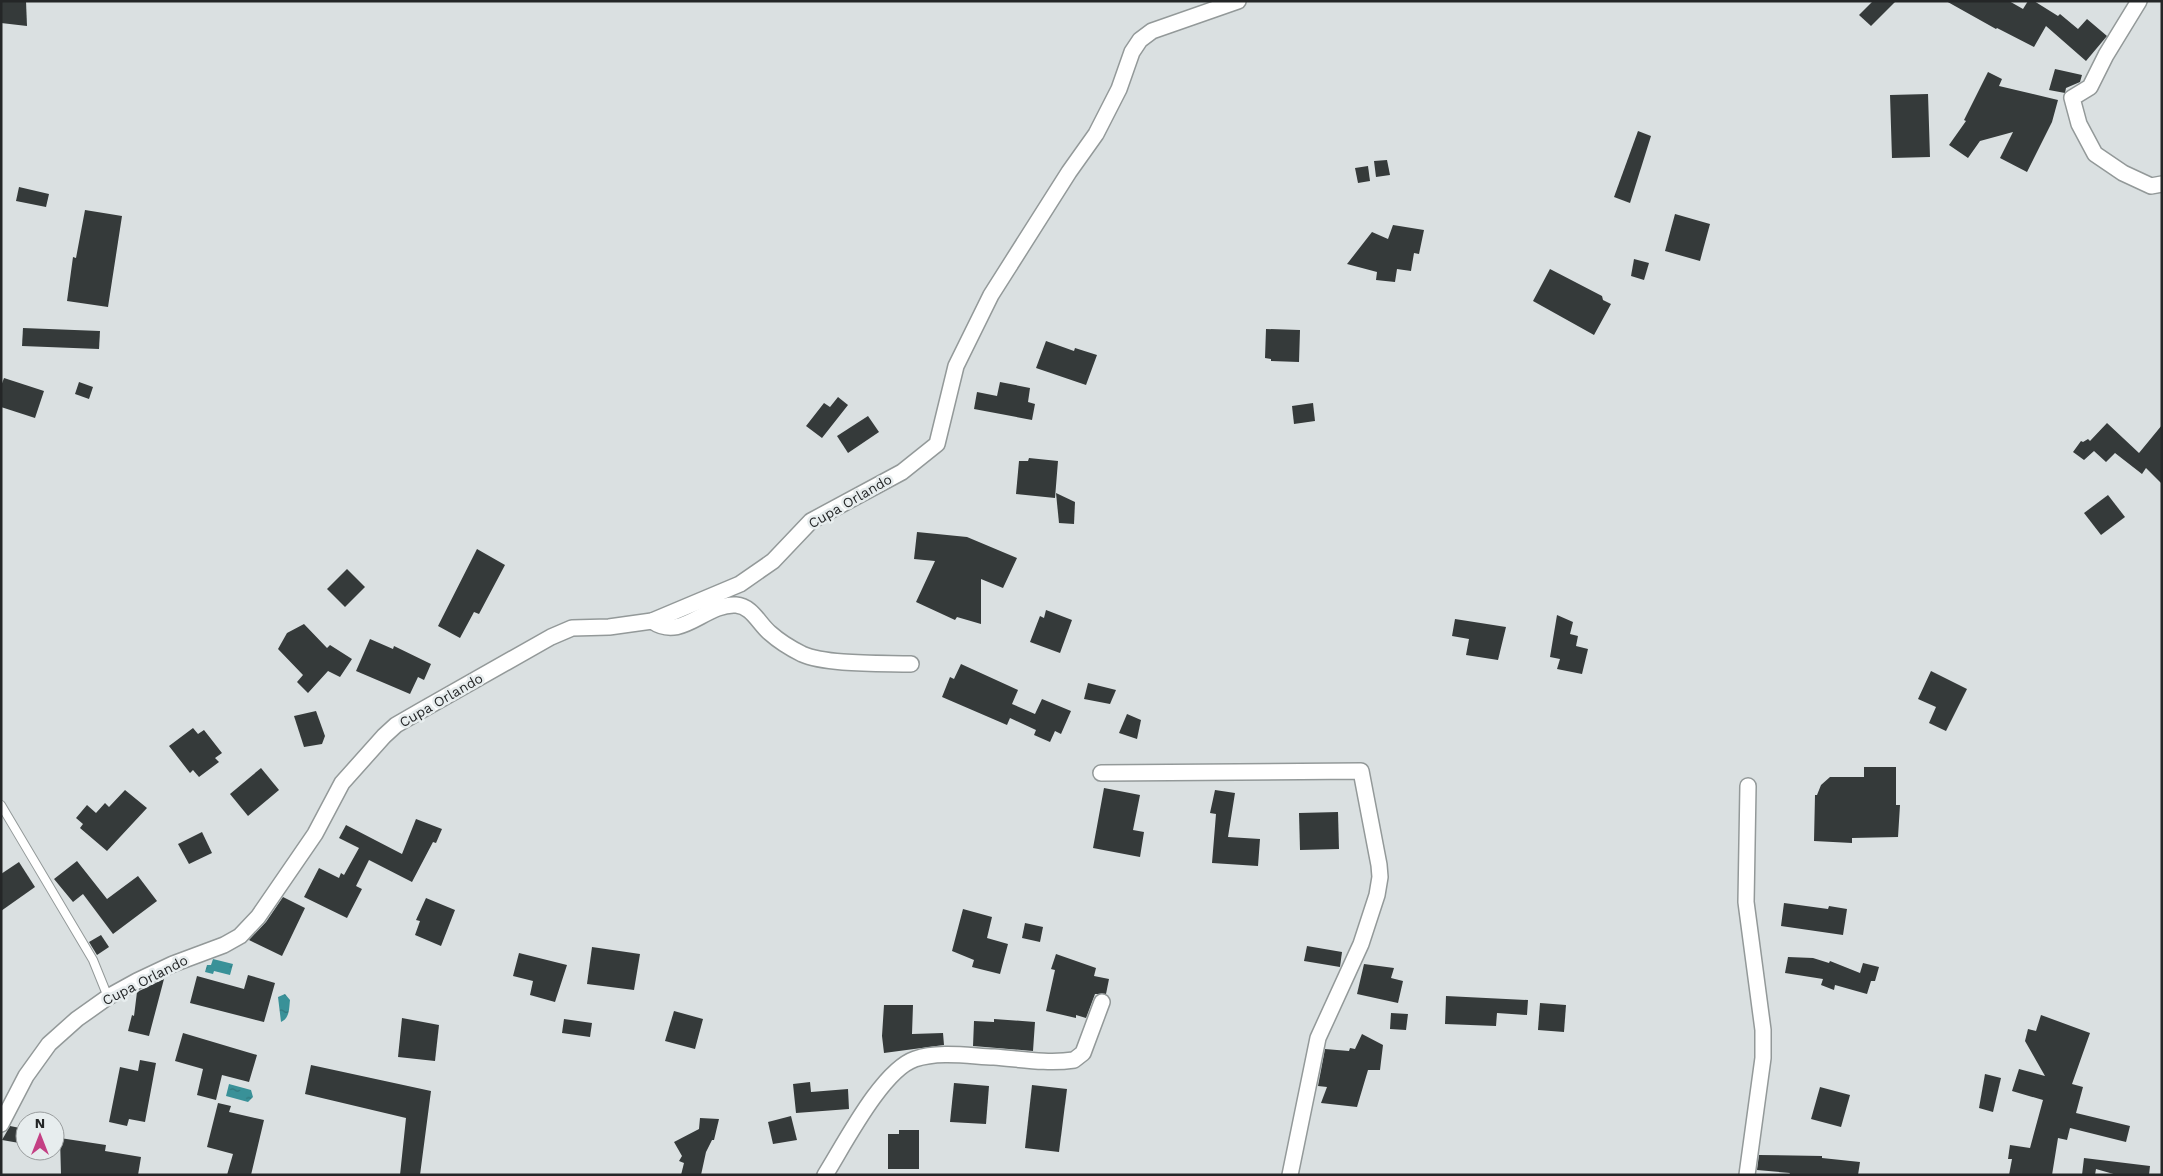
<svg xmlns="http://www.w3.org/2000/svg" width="2163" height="1176" font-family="'Work Sans',sans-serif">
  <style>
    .water { fill: url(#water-ripples) }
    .building { fill: #353a3a }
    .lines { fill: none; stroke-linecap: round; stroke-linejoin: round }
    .lane-casing { stroke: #939999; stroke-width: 10 }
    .street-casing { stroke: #939999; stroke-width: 18 }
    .lane { stroke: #fff; stroke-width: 8 }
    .street { stroke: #fff; stroke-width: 15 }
    .labels { text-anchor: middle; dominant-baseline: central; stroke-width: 5; stroke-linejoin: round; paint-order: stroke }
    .street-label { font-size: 14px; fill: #242627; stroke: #e7edee }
  </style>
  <defs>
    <pattern id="water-ripples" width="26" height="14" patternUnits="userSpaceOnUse" patternTransform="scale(1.25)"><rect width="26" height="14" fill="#399198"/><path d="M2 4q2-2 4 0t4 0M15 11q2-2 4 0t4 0" fill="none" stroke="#30767c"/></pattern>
  </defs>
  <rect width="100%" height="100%" fill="#dae0e1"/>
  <g class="water">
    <polygon points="213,959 233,964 230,975 214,971 213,974 205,972 207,965 211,965"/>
    <path d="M 285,994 L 290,1000 C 289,1008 290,1018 281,1022 L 278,997 Z"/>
    <polygon points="229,1084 251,1090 253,1097 248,1102 226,1096"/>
  </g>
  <g class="building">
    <polygon points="1,1 26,1 27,26 1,23"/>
    <polygon points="1873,1 1896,1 1871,26 1859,15"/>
    <polygon points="1946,1 2009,1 2023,9 2028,1 2034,1 2058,16 2060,14 2078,29 2087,19 2107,36 2086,61 2046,26 2034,47 1997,28 1996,29"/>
    <polygon points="2055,69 2082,75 2080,82 2066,88 2065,93 2049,90"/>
    <polygon points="1988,72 2002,79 1999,86 2058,100 2052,122 2027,172 2000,158 2013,132 1980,141 1968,158 1949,145 1966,121 1964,120"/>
    <polygon points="1928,94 1930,157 1892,158 1890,95"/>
    <polygon points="1638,131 1651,136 1630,203 1614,197"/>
    <polygon points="1387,160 1390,175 1376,177 1374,161"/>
    <polygon points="1368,166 1370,181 1358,183 1355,168"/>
    <polygon points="19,187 49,194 46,207 16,201"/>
    <polygon points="85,210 122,216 108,307 67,301 73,257 76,258"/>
    <polygon points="1675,214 1710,224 1700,261 1665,251"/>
    <polygon points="1393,225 1424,230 1419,254 1414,253 1411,271 1397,269 1395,282 1376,280 1377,272 1347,264 1372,232 1388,239"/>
    <polygon points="1634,259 1649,263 1644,280 1631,276"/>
    <polygon points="1550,269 1602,296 1603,300 1611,304 1594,335 1533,301"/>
    <polygon points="23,328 100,331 99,349 22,346"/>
    <polygon points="1266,329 1300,330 1299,362 1271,361 1271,359 1265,358"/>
    <polygon points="1046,341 1074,351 1075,348 1097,355 1086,385 1036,368"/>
    <polygon points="4,378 44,391 35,418 1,407 1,386"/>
    <polygon points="79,382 93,387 89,399 75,394"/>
    <polygon points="1000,382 1030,388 1028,402 1035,404 1032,420 974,409 977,392 997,396"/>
    <polygon points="838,397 848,405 822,438 806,426 824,403 830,407"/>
    <polygon points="1313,403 1315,421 1294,424 1292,406"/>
    <polygon points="868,416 879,432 848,453 837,436"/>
    <polygon points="2107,423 2139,453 2162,425 2162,484 2146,468 2142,474 2115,453 2106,462 2094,451 2084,460 2073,452 2081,441 2083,442 2088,439 2090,441"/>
    <polygon points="1029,458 1058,461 1055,498 1016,494 1019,461 1028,461"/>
    <polygon points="1056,493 1075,502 1074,524 1059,523"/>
    <polygon points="2108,495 2125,517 2101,535 2084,513"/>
    <polygon points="917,532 967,537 1017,558 1003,588 981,579 981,624 957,617 955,620 916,602 935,561 914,559"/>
    <polygon points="477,549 505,565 479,614 474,612 460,638 438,626"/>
    <polygon points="347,569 365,587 345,607 327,589"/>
    <polygon points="1046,610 1072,620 1060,653 1030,642 1040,616 1044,618"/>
    <polygon points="1557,615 1573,622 1570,634 1578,636 1576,646 1588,649 1582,674 1557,669 1560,659 1550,657"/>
    <polygon points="1455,619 1506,627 1498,660 1466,655 1469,639 1452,636"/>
    <polygon points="304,624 327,648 330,645 352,659 340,677 328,671 308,693 297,682 303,675 278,649 287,633"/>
    <polygon points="370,639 393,649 394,646 431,664 424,680 418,677 410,694 356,671"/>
    <polygon points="961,664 1018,690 1012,704 1035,714 1042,699 1071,711 1061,734 1055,731 1050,742 1034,735 1036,730 1010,718 1007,725 942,697 950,677 954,679"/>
    <polygon points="1931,671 1967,689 1946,731 1929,723 1936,707 1918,699"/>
    <polygon points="1088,683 1116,690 1110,704 1084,699"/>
    <polygon points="316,711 325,736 322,744 304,747 294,716"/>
    <polygon points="1127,714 1141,720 1137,739 1119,733"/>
    <polygon points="193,728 198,734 204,730 222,753 215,758 219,762 199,777 193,770 190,773 169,746"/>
    <polygon points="1864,767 1896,767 1896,805 1900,805 1898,837 1852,838 1852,843 1814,841 1815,795 1817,795 1821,785 1830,777 1864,777"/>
    <polygon points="261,768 279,790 248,816 230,794"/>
    <polygon points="1104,788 1140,795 1133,830 1144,832 1140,857 1093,848"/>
    <polygon points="125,790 147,808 107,851 80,828 83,824 76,818 87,805 96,813 105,803 109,807"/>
    <polygon points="1215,790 1235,793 1228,837 1260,839 1258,866 1212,863 1216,814 1210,813"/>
    <polygon points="1338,812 1339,849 1300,850 1299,813"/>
    <polygon points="416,819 442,829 436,843 433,842 412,882 369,860 356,886 362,889 347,918 304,897 319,868 339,878 341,873 344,875 359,848 339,838 346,825 402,854"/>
    <polygon points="202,832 212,853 189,864 178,844"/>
    <polygon points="77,861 107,899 138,876 157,901 113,934 83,894 73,902 54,879"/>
    <polygon points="19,862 35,887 1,911 1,874"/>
    <polygon points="283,897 305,908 282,956 249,940 266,922"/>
    <polygon points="426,898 455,910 441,946 415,935 420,921 416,920"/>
    <polygon points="1784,903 1828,909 1829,906 1847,909 1843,935 1781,926"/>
    <polygon points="963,909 992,917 987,938 1008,944 1000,974 972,967 974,960 952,951"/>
    <polygon points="1025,923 1043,927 1040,942 1022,938"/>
    <polygon points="101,935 109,947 97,955 89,942"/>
    <polygon points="1307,946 1342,952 1340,967 1304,961"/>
    <polygon points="592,947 640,954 634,990 587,984"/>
    <polygon points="519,953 567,965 555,1002 530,995 533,981 513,976"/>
    <polygon points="1056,954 1096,968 1094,976 1109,979 1106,994 1095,994 1086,1018 1076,1015 1076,1018 1046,1011 1055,970 1051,969"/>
    <polygon points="1788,957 1813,958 1829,963 1830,961 1860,973 1863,963 1879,967 1875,981 1871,981 1867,994 1835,985 1834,990 1821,985 1823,979 1785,973"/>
    <polygon points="1364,964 1394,968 1391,978 1403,981 1398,1003 1357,994"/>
    <polygon points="248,975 275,983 264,1022 190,1003 197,976 244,989"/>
    <polygon points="164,979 149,1036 128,1031 132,1015 134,1016 137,992"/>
    <polygon points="1446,996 1528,1000 1527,1015 1497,1013 1496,1026 1445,1024"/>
    <polygon points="1540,1003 1566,1005 1564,1032 1538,1030"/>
    <polygon points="884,1005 913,1005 912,1034 943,1033 944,1045 884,1053 882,1036"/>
    <polygon points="674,1011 703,1019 695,1049 665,1041"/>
    <polygon points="1391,1013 1408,1014 1406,1030 1390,1029"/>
    <polygon points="2041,1015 2090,1033 2072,1084 2083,1087 2076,1113 2130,1126 2126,1142 2070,1128 2067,1140 2058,1138 2052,1175 2009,1175 2012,1159 2008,1159 2010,1145 2030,1148 2043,1100 2012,1091 2019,1069 2045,1076 2025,1041 2028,1029 2036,1031"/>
    <polygon points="402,1018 439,1025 435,1061 398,1057"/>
    <polygon points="564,1019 592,1023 590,1037 562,1033"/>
    <polygon points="994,1019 1035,1022 1033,1051 973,1046 974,1021 994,1022"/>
    <polygon points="183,1033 257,1055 249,1082 222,1075 216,1100 197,1095 203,1069 175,1061"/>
    <polygon points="1362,1034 1383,1045 1380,1070 1368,1070 1357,1107 1321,1103 1327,1087 1318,1086 1325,1049 1349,1051 1350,1048 1355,1049"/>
    <polygon points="140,1060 156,1063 145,1122 129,1119 127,1126 109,1122 120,1067 138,1071"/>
    <polygon points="311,1065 431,1091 420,1175 400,1175 406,1118 305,1094"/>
    <polygon points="1985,1074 2001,1078 1993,1112 1979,1108"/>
    <polygon points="810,1082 811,1092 848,1089 849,1109 796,1113 793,1084"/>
    <polygon points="954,1083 989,1086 986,1124 950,1122"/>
    <polygon points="1032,1085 1067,1089 1059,1152 1025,1148"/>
    <polygon points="1820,1087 1850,1095 1841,1127 1811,1119"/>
    <polygon points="218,1103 231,1106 229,1112 264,1120 251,1175 227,1175 233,1154 207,1147"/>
    <polygon points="791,1116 797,1140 773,1144 768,1122"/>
    <polygon points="700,1118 719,1119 714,1140 712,1140 706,1152 701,1175 681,1175 684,1163 679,1161 682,1156 674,1142 699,1129"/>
    <polygon points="10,1126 25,1129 25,1144 2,1140"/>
    <polygon points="899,1130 919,1130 919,1169 888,1169 888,1134 899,1134"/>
    <polygon points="60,1138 106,1145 105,1151 141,1157 138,1175 61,1175"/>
    <polygon points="1759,1155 1822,1156 1822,1158 1860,1162 1858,1175 1789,1175 1790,1173 1757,1170"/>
    <polygon points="2084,1158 2150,1166 2149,1175 2117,1175 2096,1169 2095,1175 2082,1175"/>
  </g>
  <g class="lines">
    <g class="lane-casing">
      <polyline id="lane" points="1,805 93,960 108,997"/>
    </g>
    <g class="street-casing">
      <g id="street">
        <polyline points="2139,1 2106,55 2090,87 2072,98 2079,124 2095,154 2123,173 2151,186 2162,184"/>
        <path d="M 652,621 C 682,642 705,603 736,605 C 752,606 759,624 770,633 C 780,642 790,648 802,654 C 827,665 882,663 911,664"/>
        <polyline points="1101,773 1361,771 1379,865 1380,877 1377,895 1361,944 1318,1038 1290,1175"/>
        <polyline points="1,1124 26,1076 49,1044 77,1019 108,997 137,981 173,964 224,945 240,936 258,917 315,834 342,783 384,736 396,725 422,710 551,637 572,628 609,627 652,621 740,584 773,561 811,521 902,472 937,444 956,366 991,295 1069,172 1096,134 1119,89 1132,52 1140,40 1152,31 1238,1"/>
        <path d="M 825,1175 C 844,1145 882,1070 915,1059 C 939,1051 969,1056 994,1057 C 1020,1059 1048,1064 1074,1060 L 1083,1053 L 1102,1002"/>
        <polyline points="1747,1175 1763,1058 1763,1030 1746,902 1748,786"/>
      </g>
    </g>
    <use href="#lane" class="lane"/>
    <use href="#street" class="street"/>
  </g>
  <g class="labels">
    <g class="street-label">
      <text transform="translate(850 501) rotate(-30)">Cupa Orlando</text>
      <text transform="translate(441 700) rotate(-30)">Cupa Orlando</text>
      <text transform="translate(145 980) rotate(-27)">Cupa Orlando</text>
    </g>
  </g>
  <rect width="2163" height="1176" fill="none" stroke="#242627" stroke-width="5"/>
  <g transform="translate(40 1136)"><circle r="24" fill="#e7edee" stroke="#999d9e"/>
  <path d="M0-4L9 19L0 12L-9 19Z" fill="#c44084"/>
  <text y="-8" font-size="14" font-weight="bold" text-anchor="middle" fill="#242627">N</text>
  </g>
</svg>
